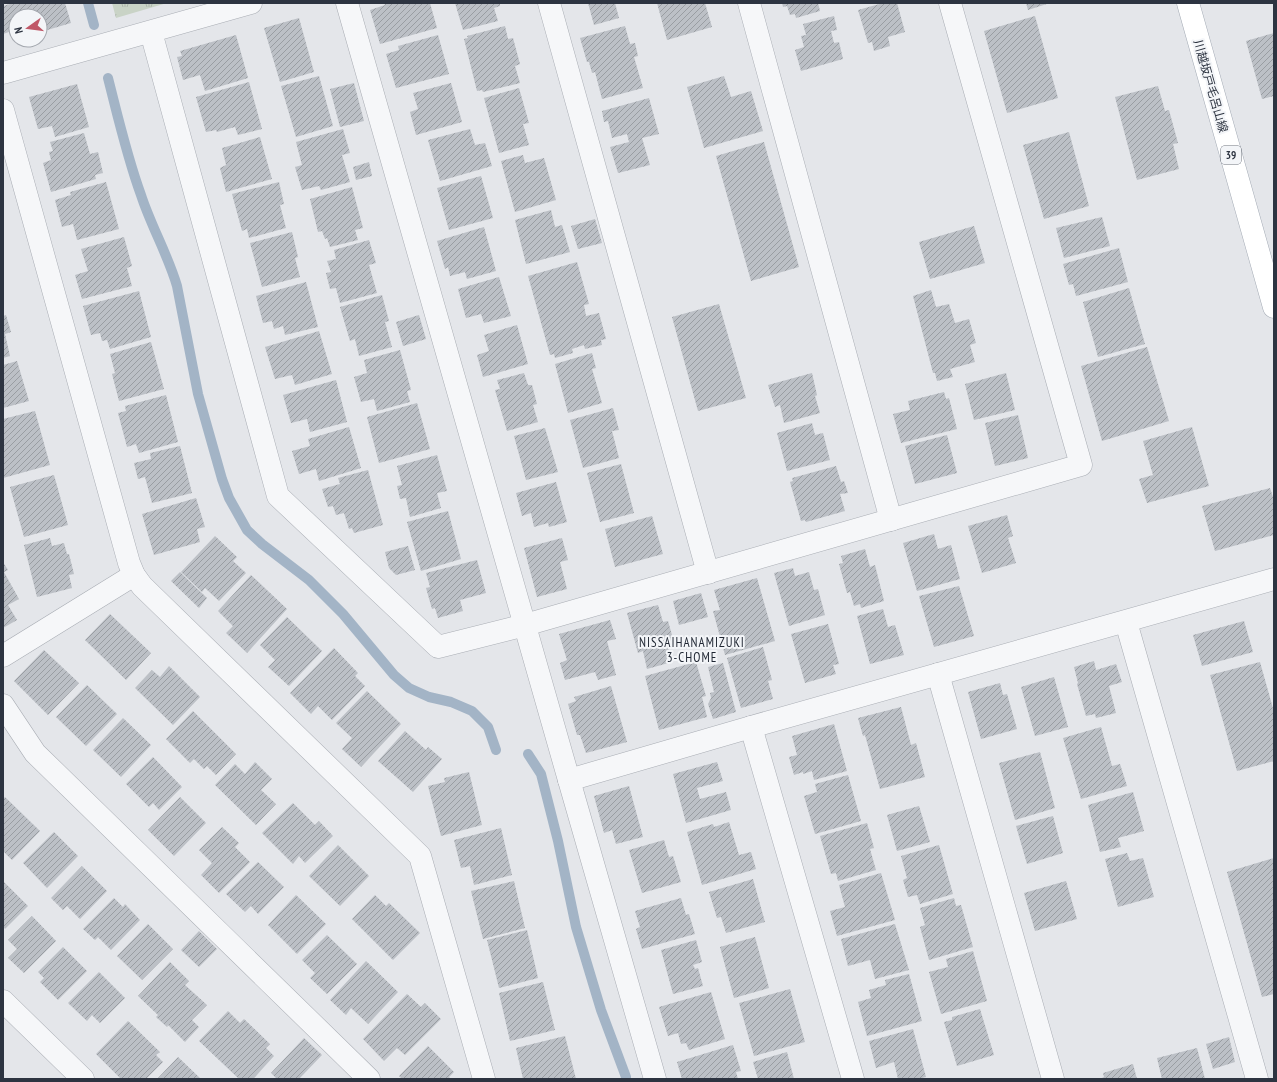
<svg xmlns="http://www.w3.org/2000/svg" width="1277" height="1082" font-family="'PT Sans Narrow','Noto Sans JP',sans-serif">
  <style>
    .grass { fill: url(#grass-tufts) }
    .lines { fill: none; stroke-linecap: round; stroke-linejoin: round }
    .stream { stroke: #a3b4c6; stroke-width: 10 }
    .building { fill: url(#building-hatch) }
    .street-casing { stroke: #a9adb4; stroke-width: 23 }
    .primary-casing { stroke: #a4abb5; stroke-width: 23 }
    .street { stroke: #f6f7f9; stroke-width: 22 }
    .primary { stroke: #fff; stroke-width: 22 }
    .labels { text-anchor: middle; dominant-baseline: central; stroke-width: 4; stroke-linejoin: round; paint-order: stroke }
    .shield { fill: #f3f5f8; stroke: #686e78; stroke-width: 1 }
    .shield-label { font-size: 11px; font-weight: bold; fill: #2d3441 }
    .street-label { font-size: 12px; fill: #2d3441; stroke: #f3f5f8 }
    .neighbourhood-label { font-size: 13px; letter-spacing: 1px; fill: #1f2632; stroke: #f3f5f8 }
  </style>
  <defs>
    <pattern id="grass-tufts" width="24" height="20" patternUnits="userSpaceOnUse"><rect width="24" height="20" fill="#c9d3c6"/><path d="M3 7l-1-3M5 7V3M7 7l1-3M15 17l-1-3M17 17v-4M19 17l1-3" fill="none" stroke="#adb6ab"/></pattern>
    <pattern id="building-hatch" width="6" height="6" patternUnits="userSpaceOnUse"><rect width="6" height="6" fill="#bcc0c6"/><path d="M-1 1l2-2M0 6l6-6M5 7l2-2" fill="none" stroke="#999da2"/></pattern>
  </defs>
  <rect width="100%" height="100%" fill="#e4e6ea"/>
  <polygon class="grass" points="112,3 167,3 116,18"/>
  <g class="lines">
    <g class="stream">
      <polyline points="88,3 94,25"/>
      <path d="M 108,78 C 118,117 127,157 141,195 C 151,226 168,255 177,286 L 198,394 L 222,479 L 229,498 L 247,530 L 262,544 L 309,580 L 343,614 L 394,675 L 409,688 L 429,697 L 451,702 L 472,711 L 488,727 L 496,750"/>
      <polyline points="528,754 541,774 558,841 576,927 601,1010 626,1077"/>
    </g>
  </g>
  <g class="building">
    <polygon points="13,3 65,3 71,23 44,31 42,23 40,23 40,16 16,16 16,34 10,36 9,32 3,34 3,6"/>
    <polygon points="384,3 430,3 437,28 380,44 370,10 385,5"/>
    <polygon points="455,3 500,3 500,6 494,8 498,21 463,30"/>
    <polygon points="588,3 615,3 619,18 594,25"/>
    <polygon points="657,3 705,3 712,27 667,40"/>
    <polygon points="782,3 818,3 820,11 796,18 795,14 790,15 787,6 783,7"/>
    <polygon points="883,3 897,3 905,32 888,37 890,46 874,51 872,42 868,43 858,10"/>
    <polygon points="1026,3 1050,3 1028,10"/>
    <polygon points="834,16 837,30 831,31 834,43 839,42 843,59 801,71 795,50 804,47 801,36 806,35 803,24"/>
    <polygon points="1035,16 1058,98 1007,113 984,31"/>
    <polygon points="299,18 314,72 280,82 264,28"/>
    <polygon points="505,26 508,39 513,38 520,64 515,66 520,83 483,92 482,90 477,91 464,39 468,38 467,36"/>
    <polygon points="625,26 630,44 635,43 638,56 634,57 643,88 602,99 595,72 592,73 589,62 587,62 580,38"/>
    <polygon points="1274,33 1274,96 1262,99 1246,41"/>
    <polygon points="236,35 248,78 205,91 200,75 183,80 177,57 182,56 180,51"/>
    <polygon points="438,35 449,74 396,88 386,54 399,50 398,46"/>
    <polygon points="319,76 333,126 296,137 281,86"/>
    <polygon points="724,76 731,97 751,91 763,131 704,148 687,87"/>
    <polygon points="249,82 262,129 238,135 235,127 217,132 216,130 206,132 196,97"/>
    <polygon points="354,83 364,121 340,127 330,89"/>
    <polygon points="451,83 462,122 416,135 410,112 418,109 413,93"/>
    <polygon points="77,84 89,127 55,137 52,126 38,129 29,97"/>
    <polygon points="1158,86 1165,111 1169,110 1178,143 1173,144 1179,169 1137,180 1115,97"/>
    <polygon points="519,88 529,123 523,124 529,145 499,153 484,98"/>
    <polygon points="649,98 659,134 642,138 650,165 618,173 610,147 629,142 627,134 612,138 608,121 604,122 602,111"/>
    <polygon points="343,129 350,153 342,155 350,182 321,190 319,186 302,190 295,167 302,165 296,142"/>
    <polygon points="470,129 475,145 485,143 492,166 440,181 428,140"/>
    <polygon points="1069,132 1089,206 1044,219 1023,145"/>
    <polygon points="84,133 90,154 98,152 103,173 95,175 96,179 51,192 43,163 51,160 49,152 53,151 50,142"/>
    <polygon points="260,137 272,179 226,192 220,168 226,165 222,148"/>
    <polygon points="764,142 799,267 751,281 716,156"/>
    <polygon points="523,155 525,163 544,158 556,200 515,212 501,161"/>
    <polygon points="369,162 372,176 356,180 353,167"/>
    <polygon points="481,176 493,218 449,230 437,188"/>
    <polygon points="106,182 119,229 77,240 73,224 62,227 55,200 71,195 70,192"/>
    <polygon points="279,182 284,204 280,205 286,228 249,238 247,229 242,231 232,194"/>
    <polygon points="352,187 363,228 355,230 358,240 330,247 327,238 325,239 322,231 318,232 310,199"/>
    <polygon points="551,210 555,227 562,225 570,252 526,264 515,220"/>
    <polygon points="1102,217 1110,246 1064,258 1056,228"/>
    <polygon points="595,219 602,243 578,249 571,226"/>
    <polygon points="974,226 985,263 930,279 919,242"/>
    <polygon points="484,227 496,271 467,279 465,272 450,276 448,267 445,269 437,241"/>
    <polygon points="292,232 298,257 295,258 300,277 262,287 250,243"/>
    <polygon points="124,237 132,266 127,268 132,286 82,299 75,275 88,271 81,249"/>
    <polygon points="369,240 376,263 369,265 377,293 340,303 336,288 330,289 326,273 331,272 327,261 336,259 334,250"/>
    <polygon points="1119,248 1128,282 1076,296 1073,284 1069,285 1063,264"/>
    <polygon points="577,262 589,304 584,305 586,316 599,313 606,339 601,340 602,345 585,349 584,345 572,349 573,353 555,358 554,354 550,355 528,276"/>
    <polygon points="499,277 511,316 484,323 481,314 466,318 458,289"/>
    <polygon points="306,282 318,327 285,335 283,326 274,329 272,321 263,323 256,296"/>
    <polygon points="1129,288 1145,344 1098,357 1083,302"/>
    <polygon points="931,290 936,307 949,304 955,323 969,319 976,343 970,345 975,362 950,369 953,377 937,381 935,373 933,373 913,296"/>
    <polygon points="139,291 151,337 110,349 107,340 102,341 100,333 91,335 83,306"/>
    <polygon points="382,295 389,321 385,322 392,347 359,356 355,339 350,341 340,307"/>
    <polygon points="719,304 746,398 698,411 672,317"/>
    <polygon points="6,315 11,332 5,334 10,356 3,358 3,316"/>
    <polygon points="419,315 426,339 403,346 396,322"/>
    <polygon points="517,325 528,364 483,377 477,355 489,351 484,335"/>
    <polygon points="319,331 332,374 295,385 292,375 275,379 265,347"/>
    <polygon points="151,342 164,389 119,401 112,374 115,373 110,354"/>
    <polygon points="1147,347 1169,421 1102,441 1081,366"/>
    <polygon points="400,350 411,390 407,391 410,402 377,411 374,399 361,402 354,377 367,373 364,360"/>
    <polygon points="592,353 596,368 592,369 602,403 568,413 555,364"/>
    <polygon points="17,361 29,401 3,408 3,365"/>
    <polygon points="524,373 528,385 532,385 537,404 533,405 538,422 507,431 495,390 500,389 497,380"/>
    <polygon points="812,373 817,395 815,396 820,413 784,423 780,405 775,407 768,385"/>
    <polygon points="1006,373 1015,410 974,420 965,384"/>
    <polygon points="336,380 347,422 310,432 307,419 291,423 283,395"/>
    <polygon points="944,392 946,399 949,398 957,429 901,443 893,414 910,410 908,401"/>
    <polygon points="166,395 178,442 139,453 136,444 127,447 118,413 126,411 125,406"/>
    <polygon points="417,403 430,449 379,463 367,417"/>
    <polygon points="613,408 619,430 612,431 619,458 583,468 570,420"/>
    <polygon points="35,411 50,465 3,478 3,419"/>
    <polygon points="1018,415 1028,458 995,466 985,423"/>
    <polygon points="812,423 815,435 823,433 830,460 787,471 777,433"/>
    <polygon points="349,427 361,468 319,481 316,469 299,474 292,451 310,446 308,439"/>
    <polygon points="1192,427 1209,486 1147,503 1139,479 1153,475 1143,441"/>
    <polygon points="545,428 558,472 526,480 514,436"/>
    <polygon points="947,435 957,473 915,484 905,446"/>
    <polygon points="180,446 192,493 152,503 145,477 138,479 134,463 151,459 150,453"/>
    <polygon points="437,455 447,491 437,493 441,508 410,517 406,498 400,499 397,486 402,485 397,466"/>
    <polygon points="621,464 634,513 600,522 587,473"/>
    <polygon points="836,466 841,482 844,481 848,493 840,494 845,511 806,522 805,520 801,521 790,482 793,481 792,478"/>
    <polygon points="368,470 383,525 354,533 352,528 349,529 344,513 336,515 333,506 328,507 322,489 340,484 338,478"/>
    <polygon points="54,475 68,525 24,537 10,487"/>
    <polygon points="556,482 567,522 549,527 548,523 534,527 531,513 522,516 516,493"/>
    <polygon points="1270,488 1274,500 1274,535 1215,551 1202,506"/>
    <polygon points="196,498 205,527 197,529 200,542 154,555 142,514"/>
    <polygon points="448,511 461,559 421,571 407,522"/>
    <polygon points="1007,515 1013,536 1008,538 1016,563 982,573 968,526"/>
    <polygon points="652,516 663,554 615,567 605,529"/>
    <polygon points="934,534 938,549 951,545 960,579 917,591 903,543"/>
    <polygon points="215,536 237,557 233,561 246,573 219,601 205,588 202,592 181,572"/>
    <polygon points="50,538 52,546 64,543 67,554 69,554 74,574 69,575 72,588 37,597 24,545"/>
    <polygon points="562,538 568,560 560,562 567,589 537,597 524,548"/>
    <polygon points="408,546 415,570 396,575 389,568 385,552"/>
    <polygon points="865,549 870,567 875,565 884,601 861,608 860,604 854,606 850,592 847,593 839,564 843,563 841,556"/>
    <polygon points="477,560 486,593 460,600 463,611 438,618 435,608 432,609 426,588 430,587 426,573"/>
    <polygon points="3,562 8,570 4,572 19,599 8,605 17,620 3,628"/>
    <polygon points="793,568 795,576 809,572 814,590 818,589 825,615 789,626 774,573"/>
    <polygon points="180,572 207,598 199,608 171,581"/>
    <polygon points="251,575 287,609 247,653 226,633 233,626 218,611"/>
    <polygon points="757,578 775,641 725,655 713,611 720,610 714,590"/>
    <polygon points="959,586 974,636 934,647 919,596"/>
    <polygon points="701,593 708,617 679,625 673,601"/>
    <polygon points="658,605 663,622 668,621 674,642 667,644 672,662 647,669 643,651 638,653 627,613"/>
    <polygon points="883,609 888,627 895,625 904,655 870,664 857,616"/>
    <polygon points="110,614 151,653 126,680 85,640"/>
    <polygon points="287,617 322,651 289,686 268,667 275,660 260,645"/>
    <polygon points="610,620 616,639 607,641 616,675 598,680 595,672 565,680 560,663 567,660 559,634"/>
    <polygon points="1244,621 1253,652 1202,666 1193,635"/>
    <polygon points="828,624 839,664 833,665 836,674 805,683 791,634"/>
    <polygon points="763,647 772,680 768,681 773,699 741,708 727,658"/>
    <polygon points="334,648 358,673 355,676 365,686 332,720 318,706 311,714 290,693"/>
    <polygon points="44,650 79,683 48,715 14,681"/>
    <polygon points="1094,661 1096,670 1116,664 1122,682 1109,686 1116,713 1096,718 1095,714 1086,716 1077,684 1078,683 1074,667"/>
    <polygon points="696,662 706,696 702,697 707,717 659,730 645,676"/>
    <polygon points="1260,662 1274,712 1274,761 1237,771 1210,675"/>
    <polygon points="723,663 736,712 713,719 708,704 711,698 710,693 714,692 708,667"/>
    <polygon points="169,666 200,697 173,725 135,688 152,670 160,677"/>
    <polygon points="1054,677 1068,727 1035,736 1021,687"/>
    <polygon points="1000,683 1003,695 1007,694 1017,729 981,739 968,692"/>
    <polygon points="87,685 117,714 86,746 56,717"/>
    <polygon points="611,686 627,742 586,753 580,735 577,735 568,704 576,701 574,697"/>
    <polygon points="367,691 401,724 361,767 342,749 352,738 336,723"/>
    <polygon points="901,707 911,745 916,743 925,777 880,789 865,735 863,736 858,718"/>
    <polygon points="193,711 236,754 216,775 207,766 204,769 194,759 190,763 166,739"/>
    <polygon points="123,718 151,745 121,777 93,750"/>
    <polygon points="834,724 847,771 814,780 812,771 803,774 803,772 794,775 789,757 797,755 792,736"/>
    <polygon points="1101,727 1112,766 1120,764 1127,786 1081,799 1063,738"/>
    <polygon points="405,731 426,750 428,747 442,759 413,792 378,761"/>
    <polygon points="1040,752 1055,808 1015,820 999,763"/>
    <polygon points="153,757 182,787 159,810 153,803 149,807 126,784"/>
    <polygon points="255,762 272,779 261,790 276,804 256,825 215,785 235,764 245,774"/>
    <polygon points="717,762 723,781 697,788 700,799 726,792 731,810 686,823 673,774"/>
    <polygon points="469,772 482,825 441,836 428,786 445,782 444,778"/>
    <polygon points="848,775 861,821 815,834 804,796 817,792 815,784"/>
    <polygon points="629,786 643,837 616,844 612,830 604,833 594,796"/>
    <polygon points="1133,792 1144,831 1118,838 1121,847 1100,852 1088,805"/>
    <polygon points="5,797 40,831 12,860 3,851 3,799"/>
    <polygon points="180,797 206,823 174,856 148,830"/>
    <polygon points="293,803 315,825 319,821 333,836 305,863 299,856 293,864 262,833"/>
    <polygon points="919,806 930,842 897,851 887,815"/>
    <polygon points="1053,816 1063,853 1027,864 1016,826"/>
    <polygon points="729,822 739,855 751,852 756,869 702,885 687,832 713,824 714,827"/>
    <polygon points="867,823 874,848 870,849 876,870 838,881 836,873 831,874 820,836"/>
    <polygon points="222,827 239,843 235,847 250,862 219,893 201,875 212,863 199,850"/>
    <polygon points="501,828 512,875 474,885 470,866 461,868 454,840"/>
    <polygon points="54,832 78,856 47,888 23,863"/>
    <polygon points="664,840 669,857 673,856 681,882 642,893 629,850"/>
    <polygon points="338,845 369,876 340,906 309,876"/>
    <polygon points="939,845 953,894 920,904 917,895 908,897 903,880 907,878 901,856"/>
    <polygon points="1127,853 1130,861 1143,858 1154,897 1118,907 1105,859"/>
    <polygon points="1274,858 1274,994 1262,997 1227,872"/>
    <polygon points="258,862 284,887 258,914 251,906 245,912 226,894"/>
    <polygon points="82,866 107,891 80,919 67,906 63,910 51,898"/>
    <polygon points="881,873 895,920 837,936 830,911 845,907 839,885"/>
    <polygon points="753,879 765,922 726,933 721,917 717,918 709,892"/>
    <polygon points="3,881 28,906 5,929 3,926"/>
    <polygon points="514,881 525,928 483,939 471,891"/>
    <polygon points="1066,881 1077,919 1035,931 1024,893"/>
    <polygon points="296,895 326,924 297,954 268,925"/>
    <polygon points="375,895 386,906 389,903 420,933 393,960 352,919"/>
    <polygon points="114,898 123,907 125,904 140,920 111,950 98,937 95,940 83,929"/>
    <polygon points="681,898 686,915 689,914 695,934 642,949 636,929 640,927 635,911"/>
    <polygon points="954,898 956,906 961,905 973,947 929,960 920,927 925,925 920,908"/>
    <polygon points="32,916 56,941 24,973 8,958 17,949 8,940"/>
    <polygon points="148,924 173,949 142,980 117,956"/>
    <polygon points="895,924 909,970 875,979 870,960 848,966 841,939"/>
    <polygon points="527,930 538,978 499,988 487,940"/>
    <polygon points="199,931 217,949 199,967 181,950"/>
    <polygon points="327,935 357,964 327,994 310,978 315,973 302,960"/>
    <polygon points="755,937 769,988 734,998 720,947"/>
    <polygon points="696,940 702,962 693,965 695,969 698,968 703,986 673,994 661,950"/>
    <polygon points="63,947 87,971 58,1000 40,982 44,978 38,972"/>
    <polygon points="973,951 987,1001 941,1014 929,972 948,967 946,959"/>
    <polygon points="366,961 398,992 368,1024 351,1008 346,1015 330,1000"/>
    <polygon points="170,962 189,981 185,985 207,1005 192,1020 199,1027 185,1042 168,1025 167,1027 156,1017 158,1015 138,996"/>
    <polygon points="99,972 125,998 100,1023 92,1015 87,1021 68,1003"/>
    <polygon points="909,974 922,1021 867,1036 858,1002 871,998 869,990 886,985 885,980"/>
    <polygon points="543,982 555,1030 510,1041 499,993"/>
    <polygon points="790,989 805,1042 754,1056 739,1003"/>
    <polygon points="711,992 725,1039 689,1050 686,1043 681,1044 678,1033 668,1036 659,1007"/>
    <polygon points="407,994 421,1007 425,1003 441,1019 405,1055 397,1048 384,1061 363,1039"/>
    <polygon points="980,1009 994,1055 957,1066 944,1022 952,1020 952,1017"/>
    <polygon points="228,1011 240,1023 244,1019 270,1044 266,1048 274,1056 253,1079 239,1079 199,1041"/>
    <polygon points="128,1021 160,1052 156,1055 163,1062 146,1079 121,1079 96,1054"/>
    <polygon points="913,1029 926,1077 918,1079 898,1079 894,1062 876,1068 869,1041"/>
    <polygon points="565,1036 576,1079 523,1079 516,1048"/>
    <polygon points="1229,1037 1235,1062 1213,1069 1206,1044"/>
    <polygon points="304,1038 322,1055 299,1079 277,1079 271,1073"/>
    <polygon points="733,1045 741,1071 736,1072 738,1079 682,1079 677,1062"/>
    <polygon points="428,1046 454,1072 449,1077 451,1079 402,1079 399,1076"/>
    <polygon points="1197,1048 1205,1079 1162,1079 1157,1058"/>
    <polygon points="787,1052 794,1079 758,1079 753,1062"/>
    <polygon points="178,1057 201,1079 157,1079"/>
    <polygon points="1133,1064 1137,1079 1100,1079 1104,1077 1103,1073"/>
  </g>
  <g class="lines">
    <g class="street-casing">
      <g id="street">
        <polyline points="347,3 569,780 655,1079"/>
        <polyline points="549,3 708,573"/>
        <polyline points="749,3 891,520"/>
        <polyline points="151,32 278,496 438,647 525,625 1081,465 950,3"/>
        <polyline points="3,73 251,3"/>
        <polyline points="3,110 129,563 134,575 142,586 420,856 484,1079"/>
        <polyline points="1126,622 1257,1079"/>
        <polyline points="3,656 134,575"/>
        <polyline points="938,674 1053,1079"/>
        <polyline points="3,705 35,753 369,1079"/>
        <polyline points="751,727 853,1079"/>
        <polyline points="569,780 751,727 1274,579"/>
        <polyline points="3,1001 83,1079"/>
      </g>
    </g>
    <g class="primary-casing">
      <polyline id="primary" points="1188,3 1274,307"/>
    </g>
    <use href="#street" class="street"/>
    <use href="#primary" class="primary"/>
  </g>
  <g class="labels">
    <rect class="shield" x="1221" y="146" width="20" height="18" rx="3"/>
    <g class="shield-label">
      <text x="1231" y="155">39</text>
    </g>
    <g class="street-label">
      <text transform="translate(1211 86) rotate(74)">川越坂戸毛呂山線</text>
    </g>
    <g class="neighbourhood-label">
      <text x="692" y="642">NISSAIHANAMIZUKI<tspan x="692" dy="15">3-CHOME</tspan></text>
    </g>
  </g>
  <rect width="1277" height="1082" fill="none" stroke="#2d3441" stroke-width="8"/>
  <g transform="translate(28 28) rotate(256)"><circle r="19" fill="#f3f5f8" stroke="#a4a8af"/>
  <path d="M0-3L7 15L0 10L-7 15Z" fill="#c05868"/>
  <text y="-6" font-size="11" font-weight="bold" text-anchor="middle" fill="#2d3441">N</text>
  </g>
</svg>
